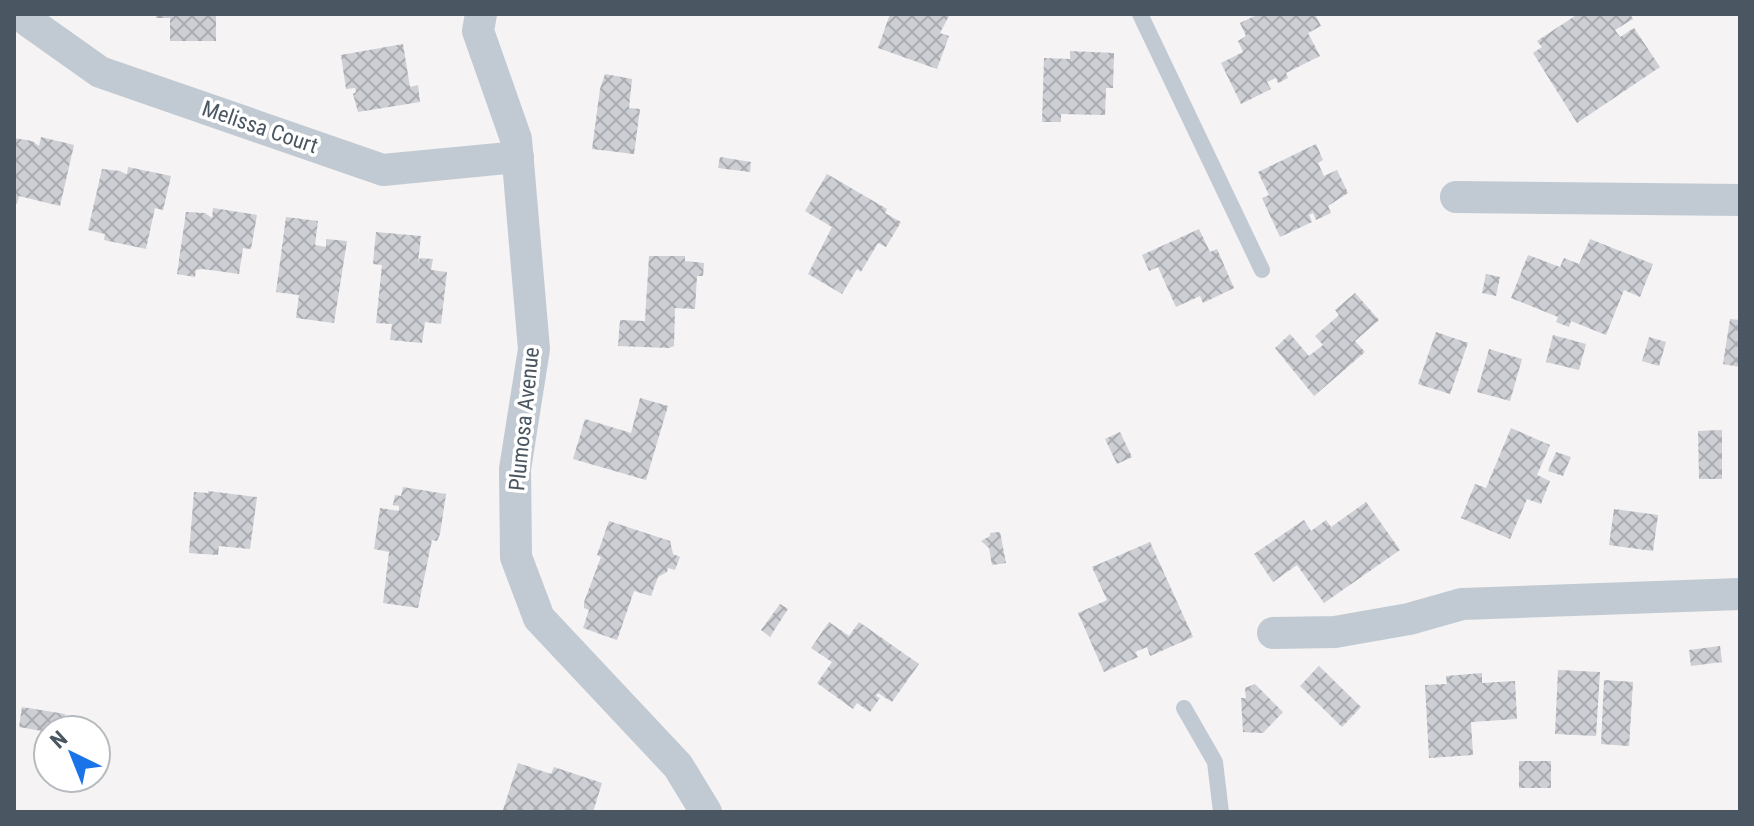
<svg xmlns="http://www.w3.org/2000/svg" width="1754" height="826" font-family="'Roboto Condensed',sans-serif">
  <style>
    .building { fill: url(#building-cross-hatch) }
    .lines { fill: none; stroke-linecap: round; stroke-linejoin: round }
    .lane { stroke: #c1cad2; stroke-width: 16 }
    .street { stroke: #c1cad2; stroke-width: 32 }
    .labels { text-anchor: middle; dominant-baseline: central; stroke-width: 7; stroke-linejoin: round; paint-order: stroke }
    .street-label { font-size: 22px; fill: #4a5661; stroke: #fff }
  </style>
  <defs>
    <pattern id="building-cross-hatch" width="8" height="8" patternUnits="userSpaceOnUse" patternTransform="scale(2)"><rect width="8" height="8" fill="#cdcfd5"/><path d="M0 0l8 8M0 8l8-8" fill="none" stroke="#a8abb0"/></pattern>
  </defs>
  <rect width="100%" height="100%" fill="#f5f3f3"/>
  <g class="building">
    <polygon points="156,14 216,14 216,41 170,41 170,18 156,18"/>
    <polygon points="890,14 950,14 940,33 949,36 937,69 878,48"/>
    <polygon points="1259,14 1315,14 1321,26 1308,33 1320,56 1286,73 1288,78 1278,83 1276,78 1267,82 1271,89 1241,104 1221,63 1243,52 1238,41 1246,36 1240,23"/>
    <polygon points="1578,14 1630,14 1633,19 1615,30 1620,37 1634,28 1660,67 1577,123 1533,53 1542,47 1537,41"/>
    <polygon points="403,44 410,87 418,85 420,102 358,112 353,94 356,92 355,88 346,89 341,55"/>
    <polygon points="1070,51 1114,53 1113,88 1106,88 1105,115 1061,114 1061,122 1042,122 1044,58 1070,59"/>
    <polygon points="605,74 632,79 629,108 640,109 634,154 592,149 600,89"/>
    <polygon points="41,137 74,145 60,206 19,196 17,204 14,204 14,138 32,141 39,146"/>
    <polygon points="1316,144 1323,160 1318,163 1324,176 1337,170 1348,193 1328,206 1331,213 1316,220 1313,213 1309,215 1312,222 1280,237 1262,198 1269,195 1258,172"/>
    <polygon points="720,157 751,162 750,172 718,168"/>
    <polygon points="128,167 171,176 163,210 155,208 146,249 104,240 105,234 88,230 102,169 120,171 127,175"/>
    <polygon points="827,174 887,209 885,213 901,222 886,247 878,243 861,272 857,269 842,294 808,274 832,227 805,211"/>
    <polygon points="213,208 257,215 251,249 243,248 239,274 203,269 196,270 195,277 177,274 186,212 205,213 212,218"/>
    <polygon points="286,217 318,221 315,245 326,247 326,239 347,241 334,323 296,318 299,295 276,292"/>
    <polygon points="1199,229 1210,252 1217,249 1234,288 1203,303 1200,296 1176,307 1158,267 1149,271 1142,255"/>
    <polygon points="376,232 421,236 418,263 420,258 433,259 431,270 447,272 441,324 425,322 422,343 390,340 392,324 376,323 382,265 373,264"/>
    <polygon points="1590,239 1653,264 1640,297 1624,290 1606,335 1571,321 1569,327 1556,322 1558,317 1511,298 1528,255 1560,267 1564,258 1579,264"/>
    <polygon points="649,256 685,256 685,261 704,263 703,276 697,276 695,309 675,308 674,346 669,348 618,346 620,320 645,321"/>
    <polygon points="1486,274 1500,277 1496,296 1482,293"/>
    <polygon points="1355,293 1379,320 1355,341 1365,352 1314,396 1275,348 1290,334 1309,356 1323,345 1315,336 1339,315 1335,310"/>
    <polygon points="1730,319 1740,320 1740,367 1723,364"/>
    <polygon points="1436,332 1468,343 1450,394 1418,384"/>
    <polygon points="1553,335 1586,344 1579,370 1546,362"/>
    <polygon points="1649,337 1666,342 1659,366 1642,361"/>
    <polygon points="1489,349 1522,359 1510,401 1477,392"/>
    <polygon points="640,398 668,406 646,480 573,459 585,419 631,433"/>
    <polygon points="1511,428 1550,445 1537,475 1550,481 1541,504 1527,499 1510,539 1461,518 1475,484 1486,488"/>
    <polygon points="1722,430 1722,479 1699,479 1698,431"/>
    <polygon points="1120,432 1132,457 1117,464 1105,439"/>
    <polygon points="1556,452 1571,457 1563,476 1548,471"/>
    <polygon points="403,487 446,494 440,534 437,541 432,540 418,608 383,603 389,552 374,549 380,508 399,511 399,506 393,505 395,495 401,496"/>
    <polygon points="208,491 257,497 250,549 219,546 218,555 189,553 194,492 208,493"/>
    <polygon points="1366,502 1400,550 1324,603 1297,565 1273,582 1254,554 1304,520 1311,531 1326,520 1331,527"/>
    <polygon points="1614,509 1658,515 1653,551 1609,545"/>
    <polygon points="609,521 670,541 673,554 680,557 675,570 668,568 667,572 658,577 651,596 634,591 617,640 583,628 589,610 584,608 584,602 601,557 597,555"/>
    <polygon points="1000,532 1006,563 992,565 989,548 981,541 990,536 990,533"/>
    <polygon points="1150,542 1193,637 1150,656 1147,647 1135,652 1138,657 1104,672 1078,613 1107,600 1092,567"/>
    <polygon points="780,604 788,609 770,637 761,630"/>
    <polygon points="829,622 849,636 859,622 919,664 892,702 878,693 876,696 880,698 870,712 857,703 853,709 817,683 832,662 811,648"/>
    <polygon points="1720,646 1722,662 1691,666 1689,650"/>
    <polygon points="1319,666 1361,707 1342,727 1300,686"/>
    <polygon points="1558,670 1600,672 1596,736 1555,734"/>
    <polygon points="1482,673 1482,683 1515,681 1517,719 1471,722 1473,755 1429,758 1425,685 1447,684 1446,676"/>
    <polygon points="1604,680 1633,682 1629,746 1601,744"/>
    <polygon points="1255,684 1283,712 1263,733 1243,732 1241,698 1246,698 1245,688"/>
    <polygon points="22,707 65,714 63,727 61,730 48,732 19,727"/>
    <rect x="1519" y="761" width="32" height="27"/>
    <polygon points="518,763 551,774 554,767 602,783 593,812 503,810"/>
  </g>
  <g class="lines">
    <g class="lane">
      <polyline points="1140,14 1262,270"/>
      <polyline points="1184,708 1215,762 1221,812"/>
    </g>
    <g class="street">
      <polyline points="23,14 28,21 100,72 383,170 518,157"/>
      <polyline points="481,14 478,31 516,139 534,349 515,469 516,557 539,618 678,766 706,812"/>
      <polyline points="1456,197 1740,200"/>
      <polyline points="1273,633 1335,632 1409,619 1462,604 1740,594"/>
    </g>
  </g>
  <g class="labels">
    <g class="street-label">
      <text transform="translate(260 127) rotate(19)">Melissa Court</text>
      <text transform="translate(524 419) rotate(-84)">Plumosa Avenue</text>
    </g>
  </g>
  <rect width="1754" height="826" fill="none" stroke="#4a5661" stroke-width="32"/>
  <g transform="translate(72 754) rotate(317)"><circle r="38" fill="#ffffff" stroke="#b7bbc0" stroke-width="2"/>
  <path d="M0-6L14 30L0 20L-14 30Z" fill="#1a73e8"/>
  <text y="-12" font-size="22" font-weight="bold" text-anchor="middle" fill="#4a5661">N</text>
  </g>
</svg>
